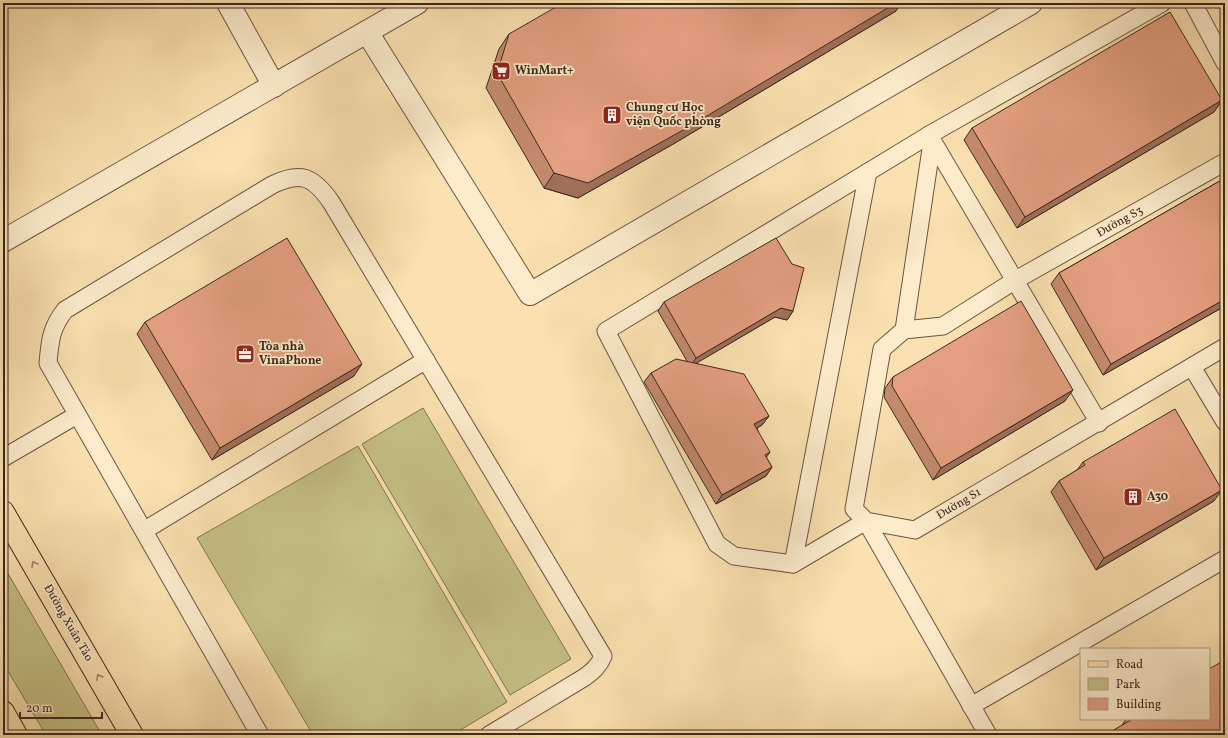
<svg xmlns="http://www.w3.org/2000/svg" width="1228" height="738" font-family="Vollkorn,serif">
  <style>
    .green { fill: #c6c187; stroke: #817452 }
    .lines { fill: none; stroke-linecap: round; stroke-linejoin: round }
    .service-casing { stroke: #6c5641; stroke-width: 19 }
    .minor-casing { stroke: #6c5641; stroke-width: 24 }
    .primary-casing { stroke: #3c281c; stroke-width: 24 }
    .service { stroke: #fceccc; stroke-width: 17 }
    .minor { stroke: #fceccc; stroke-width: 22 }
    .primary { stroke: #fbe1b1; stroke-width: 22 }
    .wall { fill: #c48a6f; stroke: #3c281c }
    .shaded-wall { fill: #a0705a; stroke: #3c281c }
    .building { fill: #e4a081; stroke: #3c281c }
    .oneway { stroke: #9c8466 }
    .labels { text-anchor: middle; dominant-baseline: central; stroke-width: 3.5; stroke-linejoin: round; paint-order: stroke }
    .poi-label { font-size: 12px; font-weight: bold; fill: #3c281c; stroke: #fceccc; text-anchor: start }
    .street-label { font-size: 12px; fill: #3c281c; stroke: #fceccc }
  </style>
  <rect width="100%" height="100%" fill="#fbe1b1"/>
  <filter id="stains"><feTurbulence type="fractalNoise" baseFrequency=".005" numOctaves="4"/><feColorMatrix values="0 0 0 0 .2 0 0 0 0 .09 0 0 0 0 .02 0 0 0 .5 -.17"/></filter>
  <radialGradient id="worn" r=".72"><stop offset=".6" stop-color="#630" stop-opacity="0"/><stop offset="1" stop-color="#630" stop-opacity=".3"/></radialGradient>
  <g class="green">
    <polygon points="423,408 571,659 510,695 362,444"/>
    <polygon points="358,446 507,702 452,735 313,735 197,538"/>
    <polygon points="3,565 99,730 101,735 46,735 3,663"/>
  </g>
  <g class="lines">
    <g class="service-casing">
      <g id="service">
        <polyline points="1162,3 929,135 931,149 904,330 943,326 1014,281 1225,162"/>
        <polyline points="1193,3 1225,63"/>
        <polyline points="904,330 882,349 854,509 866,521 915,530 1225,347"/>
        <polyline points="1192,367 1225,422"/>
        <polyline points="3,458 77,415"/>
        <polyline points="145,530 426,360"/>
        <polyline points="793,564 868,172"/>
        <polyline points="971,706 1225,559"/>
        <path d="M 260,735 L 48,363 C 50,340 51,328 65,310 L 272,185 C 300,171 313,176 331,202 L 603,656 C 599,666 593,671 585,677 L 489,735"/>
        <polyline points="988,735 866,521 793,564 734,556 717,544 606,331 929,135 1099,423"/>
      </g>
    </g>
    <g class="minor-casing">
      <g id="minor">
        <polyline points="228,3 274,86"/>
        <polyline points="367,32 530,294 1031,3"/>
        <polyline points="3,241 417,3"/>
      </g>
    </g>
    <g class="primary-casing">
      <g id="primary">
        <polyline points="3,512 132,735"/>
        <polyline points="3,712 16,735"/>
      </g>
    </g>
    <use href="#service" class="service"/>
    <use href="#minor" class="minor"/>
    <use href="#primary" class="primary"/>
  </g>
  <g class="wall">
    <polygon points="896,11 675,143 578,198 544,188 486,88 499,49 509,34"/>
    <polygon points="1222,100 1214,112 1017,228 964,140 972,128"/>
    <polygon points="1225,178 1225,306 1103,375 1051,284 1059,273"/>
    <polygon points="664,302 793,311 787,320 775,317 696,363 769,416 762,425 757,428 766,457 772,467 766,476 716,504 644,382 651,373 687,361 658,311"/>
    <polygon points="145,322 354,376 212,460 137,334"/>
    <polygon points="893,377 1065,401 933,480 884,397 885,388"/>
    <polygon points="1083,462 1214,501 1096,570 1051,492 1059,481 1077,470"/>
    <polygon points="1126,719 1209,719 1225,735 1122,725"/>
  </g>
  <g class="shaded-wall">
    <polygon points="896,3 902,3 896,11 675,143 578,198 544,188 554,173"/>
    <polygon points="1222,100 1214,112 1017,228 1025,217"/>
    <polygon points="1225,299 1225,306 1103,375 1111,364"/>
    <polygon points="781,308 793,311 787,320 775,317 690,367 696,358"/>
    <polygon points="362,364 354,376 212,460 220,448"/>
    <polygon points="1073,390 1065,401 933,480 941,468"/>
    <polygon points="769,416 762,425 748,434 754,424"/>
    <polygon points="770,452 764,461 765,455"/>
    <polygon points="772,467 766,476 716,504 722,495"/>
    <polygon points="1222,490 1214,501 1096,570 1104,558"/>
  </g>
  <g class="building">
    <polygon points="563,3 896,3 685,129 588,183 554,173 497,73 509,34"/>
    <polygon points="1170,12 1222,100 1025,217 972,128"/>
    <polygon points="1225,178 1225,299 1111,364 1059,273"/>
    <polygon points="287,238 362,364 220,448 145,322"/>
    <polygon points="776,238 792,264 804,268 793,311 781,308 696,358 664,302"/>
    <polygon points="1021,301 1073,390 941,468 892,386 893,377"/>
    <polygon points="676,359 744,374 769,416 754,424 770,452 765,455 772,467 722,495 651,373"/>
    <polygon points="1175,409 1222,490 1104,558 1059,481 1085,465 1083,462"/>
    <polygon points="1225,660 1225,735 1105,735 1131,720 1130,719 1209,719 1209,669"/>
  </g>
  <defs><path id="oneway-chevron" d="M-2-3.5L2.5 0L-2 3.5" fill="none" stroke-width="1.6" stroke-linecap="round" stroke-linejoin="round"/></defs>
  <g class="oneway">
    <use href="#oneway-chevron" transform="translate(34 564) rotate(-120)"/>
    <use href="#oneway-chevron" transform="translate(99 677) rotate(-120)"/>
  </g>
  <defs>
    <g id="supermarket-square" transform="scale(1)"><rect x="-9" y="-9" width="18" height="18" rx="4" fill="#8f2418" stroke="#fceccc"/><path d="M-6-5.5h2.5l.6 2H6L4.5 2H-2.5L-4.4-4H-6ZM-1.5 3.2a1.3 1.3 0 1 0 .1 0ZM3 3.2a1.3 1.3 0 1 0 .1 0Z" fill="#fff"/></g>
    <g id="building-square" transform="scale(1)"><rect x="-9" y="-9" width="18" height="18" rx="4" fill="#8f2418" stroke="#fceccc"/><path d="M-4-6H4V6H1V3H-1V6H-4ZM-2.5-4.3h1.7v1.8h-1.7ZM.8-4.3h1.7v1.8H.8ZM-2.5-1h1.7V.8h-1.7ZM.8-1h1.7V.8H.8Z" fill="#fff"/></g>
    <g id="office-square" transform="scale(1)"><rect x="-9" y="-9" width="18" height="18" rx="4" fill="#8f2418" stroke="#fceccc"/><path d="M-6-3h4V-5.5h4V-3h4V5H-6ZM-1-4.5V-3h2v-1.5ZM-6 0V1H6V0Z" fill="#fff"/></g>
  </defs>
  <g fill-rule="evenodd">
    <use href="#supermarket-square" x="501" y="71"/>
    <use href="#building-square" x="612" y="115"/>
    <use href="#office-square" x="245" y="354"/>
    <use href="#building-square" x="1133" y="497"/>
  </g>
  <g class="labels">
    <g class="poi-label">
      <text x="515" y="71">WinMart+</text>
      <text x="626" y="108">Chung cư Học<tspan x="626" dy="14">viện Quốc phòng</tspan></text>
      <text x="259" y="347">Tòa nhà<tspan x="259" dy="14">VinaPhone</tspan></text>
      <text x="1147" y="497">A30</text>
    </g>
    <g class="street-label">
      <text transform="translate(1120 222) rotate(-29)">Đường S3</text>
      <text transform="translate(959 504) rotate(-31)">Đường S1</text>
      <text transform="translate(68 623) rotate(60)">Đường Xuân Tảo</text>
    </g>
  </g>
  <rect width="1228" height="738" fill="none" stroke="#fbe1b1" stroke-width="16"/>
  <rect x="4" y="4" width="1220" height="730" fill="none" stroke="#3c281c" stroke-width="2"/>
  <rect x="8" y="8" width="1212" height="722" fill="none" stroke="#3c281c"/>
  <rect x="1080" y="648" width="130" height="72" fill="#fceccc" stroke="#af9e86"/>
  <rect x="1088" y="661" width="20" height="6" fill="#fbe1b1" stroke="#af9e86"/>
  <text x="1116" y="668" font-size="12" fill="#3c281c">Road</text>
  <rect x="1088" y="678" width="20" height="12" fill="#c6c187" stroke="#af9e86"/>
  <text x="1116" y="688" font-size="12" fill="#3c281c">Park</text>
  <rect x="1088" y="698" width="20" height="12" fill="#e4a081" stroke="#af9e86"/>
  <text x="1116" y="708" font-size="12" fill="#3c281c">Building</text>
  <path d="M20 712v6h82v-6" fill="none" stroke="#3c281c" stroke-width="2"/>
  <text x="26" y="712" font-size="12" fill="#3c281c" stroke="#fceccc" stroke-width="3" paint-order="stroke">20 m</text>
  <rect width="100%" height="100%" filter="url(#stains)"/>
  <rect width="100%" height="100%" fill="url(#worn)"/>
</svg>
